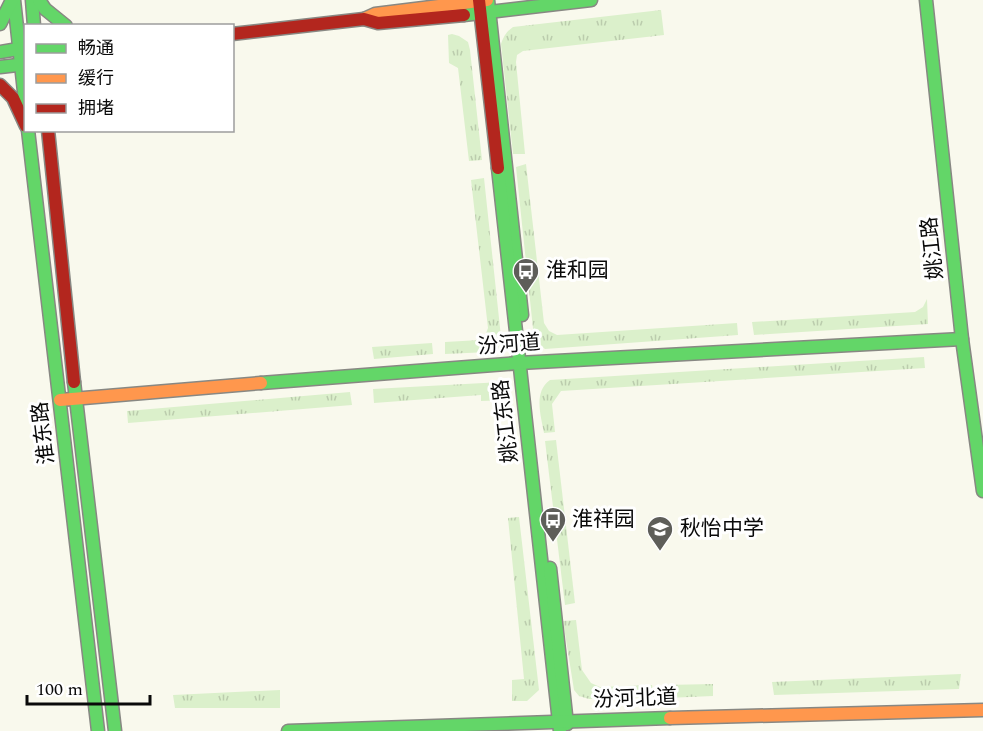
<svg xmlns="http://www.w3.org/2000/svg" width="983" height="731" font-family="Spectral,'Noto Sans SC',serif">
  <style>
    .grass { fill: url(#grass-tufts) }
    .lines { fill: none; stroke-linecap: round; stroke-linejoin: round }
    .fast-casing { stroke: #888883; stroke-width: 15 }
    .slow-casing { stroke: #888883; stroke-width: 15 }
    .jam-casing { stroke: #888883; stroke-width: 15 }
    .fast { stroke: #63d668; stroke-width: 12 }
    .slow { stroke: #ff974d; stroke-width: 12 }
    .jam { stroke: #b3261e; stroke-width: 12 }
    .labels { text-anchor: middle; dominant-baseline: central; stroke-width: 6; stroke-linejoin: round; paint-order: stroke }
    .street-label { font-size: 21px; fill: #0a0a0a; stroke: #fff }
    .poi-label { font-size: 21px; fill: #0a0a0a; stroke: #fff; text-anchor: start }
  </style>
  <defs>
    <pattern id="grass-tufts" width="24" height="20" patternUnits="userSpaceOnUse" patternTransform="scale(1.5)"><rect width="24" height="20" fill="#dbf0cb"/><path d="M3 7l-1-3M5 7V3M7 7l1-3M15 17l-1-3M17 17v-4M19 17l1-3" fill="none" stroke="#bbccad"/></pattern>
  </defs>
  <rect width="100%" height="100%" fill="#f9f9ed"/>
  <g class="grass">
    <path d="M 661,10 L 664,35 L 523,51 L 517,55 L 516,62 L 525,154 L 513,154 L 501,44 C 504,36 506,32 513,27 Z"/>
    <polygon points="452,34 459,36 468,42 470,50 482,160 469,161 458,68 449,63 448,35"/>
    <polygon points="526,164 544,323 549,331 557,335 737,323 738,335 545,349 538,343 534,338 516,167"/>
    <polygon points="484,178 501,337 498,349 489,352 445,354 445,342 480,340 485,336 488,328 471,180"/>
    <polygon points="927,299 928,324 754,335 752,322 915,312 923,307"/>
    <polygon points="432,343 433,354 374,359 372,347"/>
    <path d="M 924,357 L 925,368 L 561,391 L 552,404 L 555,432 L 544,433 C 541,416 533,392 550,380 Z"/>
    <polygon points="502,382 509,385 512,400 481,401 481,395 374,403 373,389"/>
    <polygon points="350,392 352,405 128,423 127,411"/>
    <polygon points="556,440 575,603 565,605 545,441"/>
    <polygon points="519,517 539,690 527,701 512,701 512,680 524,679 508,518"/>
    <polygon points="576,620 582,670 591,683 600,687 652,685 654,697 589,699 579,696 574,690 563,621"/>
    <polygon points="961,674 959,689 774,695 772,682"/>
    <polygon points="713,684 713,696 666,698 665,685"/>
    <polygon points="280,690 280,708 175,708 173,695"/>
  </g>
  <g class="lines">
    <g class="fast-casing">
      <g id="fast">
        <polyline points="14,0 26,110"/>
        <polyline points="32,0 34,26"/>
        <polyline points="39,0 45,9 66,26"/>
        <polyline points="488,0 522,315"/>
        <polyline points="926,0 962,339 983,491"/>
        <polyline points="464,15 591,0"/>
        <polyline points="0,24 12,0"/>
        <polyline points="0,52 24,48"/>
        <polyline points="0,67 26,64"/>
        <polyline points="28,130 98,731"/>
        <polyline points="498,168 560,731"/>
        <polyline points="74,382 115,731"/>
        <polyline points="261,383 519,363 962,339"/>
        <polyline points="550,568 567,724"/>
        <polyline points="288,731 670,718"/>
      </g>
    </g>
    <g class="slow-casing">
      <g id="slow">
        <polyline points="364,19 375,14 487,0"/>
        <polyline points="60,400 261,383"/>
        <polyline points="670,718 983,710"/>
      </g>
    </g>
    <g class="jam-casing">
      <g id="jam">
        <polyline points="479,0 498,168"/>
        <polyline points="232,34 364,19 378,23 464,15"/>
        <polyline points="0,85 13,98 26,126"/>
        <polyline points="48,130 74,382"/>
      </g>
    </g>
    <use href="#fast" class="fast"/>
    <use href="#slow" class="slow"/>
    <use href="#jam" class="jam"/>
  </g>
  <defs>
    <g id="bus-pin" transform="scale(1.35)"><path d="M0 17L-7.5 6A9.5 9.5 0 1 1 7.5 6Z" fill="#5e5e59" stroke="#fff"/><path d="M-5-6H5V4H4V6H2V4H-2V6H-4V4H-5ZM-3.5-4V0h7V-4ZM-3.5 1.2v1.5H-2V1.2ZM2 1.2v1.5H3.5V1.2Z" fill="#fff"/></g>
    <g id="school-pin" transform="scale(1.35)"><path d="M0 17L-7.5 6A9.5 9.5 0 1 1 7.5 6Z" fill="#5e5e59" stroke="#fff"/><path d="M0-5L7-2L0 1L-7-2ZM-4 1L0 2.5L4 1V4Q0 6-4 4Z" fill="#fff"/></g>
  </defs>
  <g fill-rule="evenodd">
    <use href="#bus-pin" x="526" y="271"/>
    <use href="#bus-pin" x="553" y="520"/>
    <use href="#school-pin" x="660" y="529"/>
  </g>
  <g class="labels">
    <g class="street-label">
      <text transform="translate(933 248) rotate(-96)">姚江路</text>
      <text transform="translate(509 345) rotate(-4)">汾河道</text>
      <text transform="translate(506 421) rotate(-97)">姚江东路</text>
      <text transform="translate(44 433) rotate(-97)">淮东路</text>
      <text transform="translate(635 699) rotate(-2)">汾河北道</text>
    </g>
    <g class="poi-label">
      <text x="546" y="271">淮和园</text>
      <text x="572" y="520">淮祥园</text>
      <text x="680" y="529">秋怡中学</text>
    </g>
  </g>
  <rect x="24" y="24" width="210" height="108" fill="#ffffff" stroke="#9d9d9d" stroke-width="1.5"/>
  <rect x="36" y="44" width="30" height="9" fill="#63d668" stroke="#9d9d9d" stroke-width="1.5"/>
  <text x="78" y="54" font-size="18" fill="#0a0a0a">畅通</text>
  <rect x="36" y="74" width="30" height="9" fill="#ff974d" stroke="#9d9d9d" stroke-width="1.5"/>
  <text x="78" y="84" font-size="18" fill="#0a0a0a">缓行</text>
  <rect x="36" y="104" width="30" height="9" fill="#b3261e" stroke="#9d9d9d" stroke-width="1.5"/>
  <text x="78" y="114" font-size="18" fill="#0a0a0a">拥堵</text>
  <path d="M27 695v9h123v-9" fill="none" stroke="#0a0a0a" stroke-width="3"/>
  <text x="36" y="695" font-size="18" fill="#0a0a0a" stroke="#ffffff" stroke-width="4.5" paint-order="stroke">100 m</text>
</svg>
